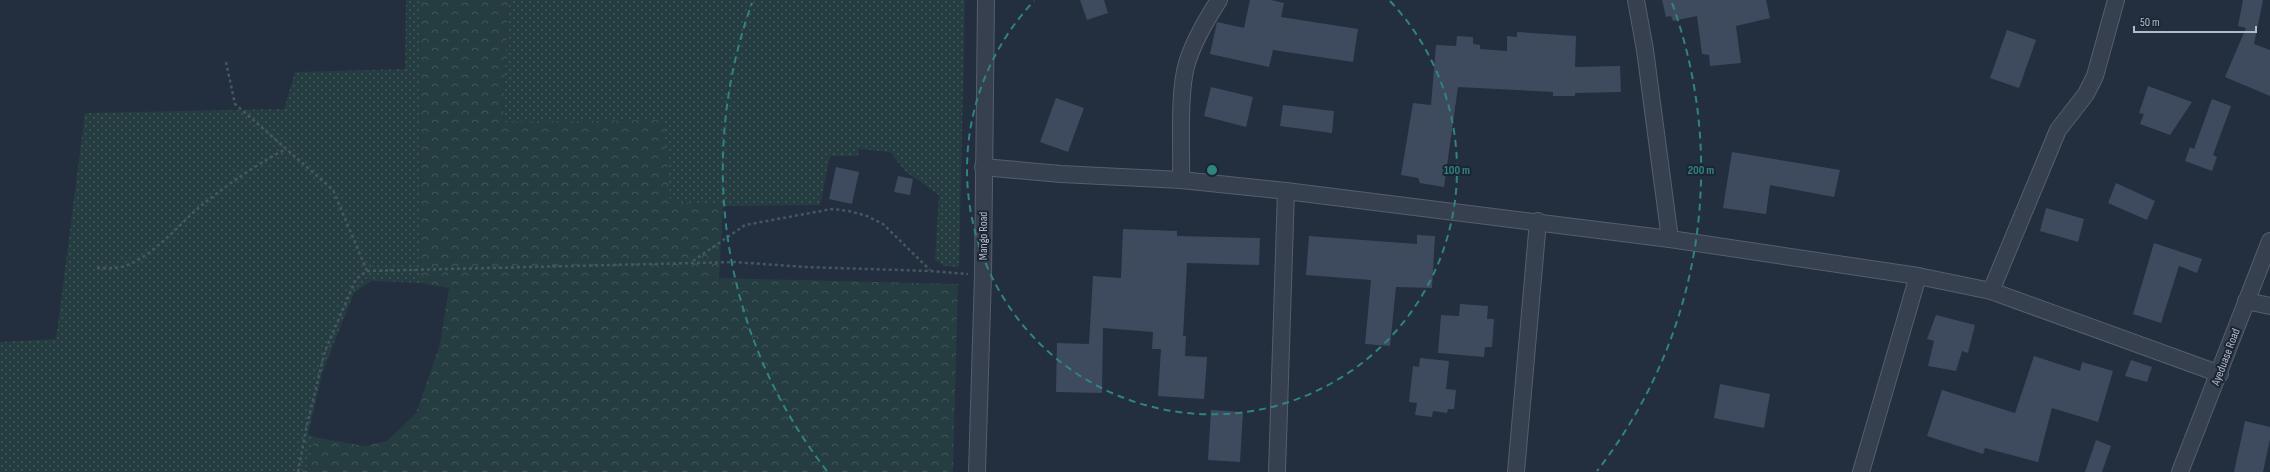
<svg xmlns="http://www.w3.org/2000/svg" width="2270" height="472" font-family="'Sofia Sans Condensed',sans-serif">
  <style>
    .grass { fill: url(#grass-dots) }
    .forest { fill: url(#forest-crowns) }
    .building { fill: #3e4b5f }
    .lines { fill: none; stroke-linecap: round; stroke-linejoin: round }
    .minor-casing { stroke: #555e6d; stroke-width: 18 }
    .path { stroke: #43595d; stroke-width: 2.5; stroke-dasharray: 3 3; stroke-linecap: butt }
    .minor { stroke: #37404f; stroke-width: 16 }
    .ring { fill: none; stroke: #308480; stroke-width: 2; stroke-dasharray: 7 5 }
    .labels { text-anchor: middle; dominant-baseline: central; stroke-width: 4; stroke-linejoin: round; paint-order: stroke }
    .street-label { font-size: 12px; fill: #b3bbca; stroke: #1c2534 }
    .centre { fill: #308480; stroke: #1c2534; stroke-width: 2 }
    .ring-label { font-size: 12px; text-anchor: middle; font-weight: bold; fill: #308480; stroke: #1c2534; stroke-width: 4; stroke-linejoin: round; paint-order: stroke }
  </style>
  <defs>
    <pattern id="grass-dots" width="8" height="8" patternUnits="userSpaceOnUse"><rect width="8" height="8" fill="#253c40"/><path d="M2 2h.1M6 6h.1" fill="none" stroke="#42565a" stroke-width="1.8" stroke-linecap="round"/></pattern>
    <pattern id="forest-crowns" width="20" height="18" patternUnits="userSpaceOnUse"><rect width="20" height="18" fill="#253c40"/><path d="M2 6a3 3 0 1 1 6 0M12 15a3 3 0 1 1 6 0" fill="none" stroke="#42565a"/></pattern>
  </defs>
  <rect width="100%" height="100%" fill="#232e3f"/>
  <g class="grass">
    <polygon points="406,0 421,0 420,283 371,281 354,293 323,371 308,434 315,437 307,469 297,472 0,472 0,342 56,339 85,113 284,109 295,72 405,69"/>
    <polygon points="508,0 965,0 959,267 945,266 935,260 939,195 905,171 890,152 859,149 858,156 830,156 820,205 723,206 670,201 503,122"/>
  </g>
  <polygon class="forest" points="421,0 508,0 503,122 664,120 670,201 723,206 719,278 958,284 953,472 297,472 307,469 315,437 364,446 387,441 416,413 440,344 449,288 420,283"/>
  <g class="building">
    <polygon points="1080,0 1104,0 1108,13 1087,20"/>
    <polygon points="1250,0 1271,0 1284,3 1281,17 1358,29 1353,62 1273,50 1269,67 1210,54 1217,22 1244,28"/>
    <polygon points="1662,0 1766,0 1770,18 1736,26 1741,63 1710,66 1709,55 1702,54 1697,16 1673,21 1671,16 1666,17"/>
    <polygon points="2243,0 2263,0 2254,44 2270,50 2270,96 2225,77 2246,28 2238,26"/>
    <polygon points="2007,30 2036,40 2019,88 1990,78"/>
    <polygon points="1517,32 1576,36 1575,67 1620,66 1621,92 1575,93 1575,96 1553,96 1553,92 1458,87 1444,187 1420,183 1418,178 1401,175 1413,103 1431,105 1436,45 1456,46 1457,36 1473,37 1473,44 1480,45 1480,49 1507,51 1507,36 1517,37"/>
    <polygon points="2148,86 2192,102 2170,135 2140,124 2144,114 2139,113"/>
    <polygon points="1211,87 1253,97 1246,127 1204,116"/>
    <polygon points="1056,98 1084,108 1068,152 1040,142"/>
    <polygon points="2212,99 2231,106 2213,155 2217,157 2212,171 2185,161 2190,147 2194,149"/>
    <polygon points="1283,105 1334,111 1332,133 1280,126"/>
    <polygon points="1732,152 1840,170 1834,197 1770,185 1766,214 1723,208"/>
    <polygon points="836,167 859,172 852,204 829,199"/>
    <polygon points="898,176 913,179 910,195 894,192"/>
    <polygon points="2116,183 2155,201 2147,220 2108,203"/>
    <polygon points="2046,208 2084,219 2078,242 2040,231"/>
    <polygon points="1123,229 1177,231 1177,236 1260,238 1259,265 1187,263 1183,336 1186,336 1185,356 1207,357 1204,399 1158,396 1161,349 1152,349 1153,332 1103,328 1102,393 1056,392 1057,343 1089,344 1093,276 1121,278"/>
    <polygon points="1417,235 1435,236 1432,288 1396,287 1390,346 1365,344 1371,280 1306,275 1309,236 1417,244"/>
    <polygon points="2154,243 2202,259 2197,273 2179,266 2161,323 2133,314"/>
    <polygon points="1460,304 1488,306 1487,319 1494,319 1492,347 1485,347 1484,357 1438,353 1441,315 1459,316"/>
    <polygon points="1936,315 1975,325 1968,353 1962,351 1956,371 1928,366 1934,341 1927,339"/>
    <polygon points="2034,356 2080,371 2082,362 2113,371 2098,422 2052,408 2038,462 1985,448 1983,454 1927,436 1942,390 2015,413"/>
    <polygon points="1420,358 1449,361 1446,389 1456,390 1454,409 1448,409 1447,413 1433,411 1432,417 1415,415 1417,403 1409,402 1413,366 1419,367"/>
    <polygon points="2131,360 2152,367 2147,382 2125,376"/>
    <polygon points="1720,384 1770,394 1764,428 1714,418"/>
    <polygon points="1211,410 1243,412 1240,462 1208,460"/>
    <polygon points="2245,421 2270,427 2270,439 2263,472 2234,472"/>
    <polygon points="2096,440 2111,446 2102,472 2085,472"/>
  </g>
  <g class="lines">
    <g class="minor-casing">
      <g id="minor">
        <polyline points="1636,0 1645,50 1670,239"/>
        <polyline points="983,167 1061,174 1181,180 1286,191 1670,239 1918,276 1991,291 2220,374"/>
        <path d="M 1181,180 C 1182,148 1178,93 1187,63 C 1194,40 1206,20 1219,0"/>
        <polyline points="1991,291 2058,130 2086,94 2095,76 2116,0"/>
        <polyline points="2246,301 2270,306"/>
        <polyline points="977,472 983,275 986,0"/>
        <polyline points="1277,472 1286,191"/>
        <polyline points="1516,472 1538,221"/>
        <polyline points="1861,472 1918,276"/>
        <polyline points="2180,472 2270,241"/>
      </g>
    </g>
    <g class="path">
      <polyline points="226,62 235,104 333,190 367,271"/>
      <polyline points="693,261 745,225 832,209 849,211 867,216 883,224 930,270"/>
      <path d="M 97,268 C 106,268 116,269 125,266 C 155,255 178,225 202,205 C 228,184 257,164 286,149"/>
      <polyline points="298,472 306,429 325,351 356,279 367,271 735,262 805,267 930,271 968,274"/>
    </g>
    <use href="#minor" class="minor"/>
  </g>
  <g class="ring">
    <path d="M1390 1A245 245 0 1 1 1034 1"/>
    <path d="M827 471A489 489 0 0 1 752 3M1672 3A489 489 0 0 1 1597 471"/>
  </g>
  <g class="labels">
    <g class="street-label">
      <text transform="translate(983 236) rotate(-90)">Mango Road</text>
      <text transform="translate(2226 357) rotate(-69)">Ayeduase Road</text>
    </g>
  </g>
  <circle cx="1212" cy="170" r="6" class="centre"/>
  <g class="ring-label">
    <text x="1457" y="174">100 m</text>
    <text x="1701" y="174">200 m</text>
  </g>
  <path d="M2134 26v6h122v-6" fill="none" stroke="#b3bbca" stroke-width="2"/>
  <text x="2140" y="26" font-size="12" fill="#b3bbca" stroke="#1c2534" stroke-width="3" paint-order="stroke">50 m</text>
</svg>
